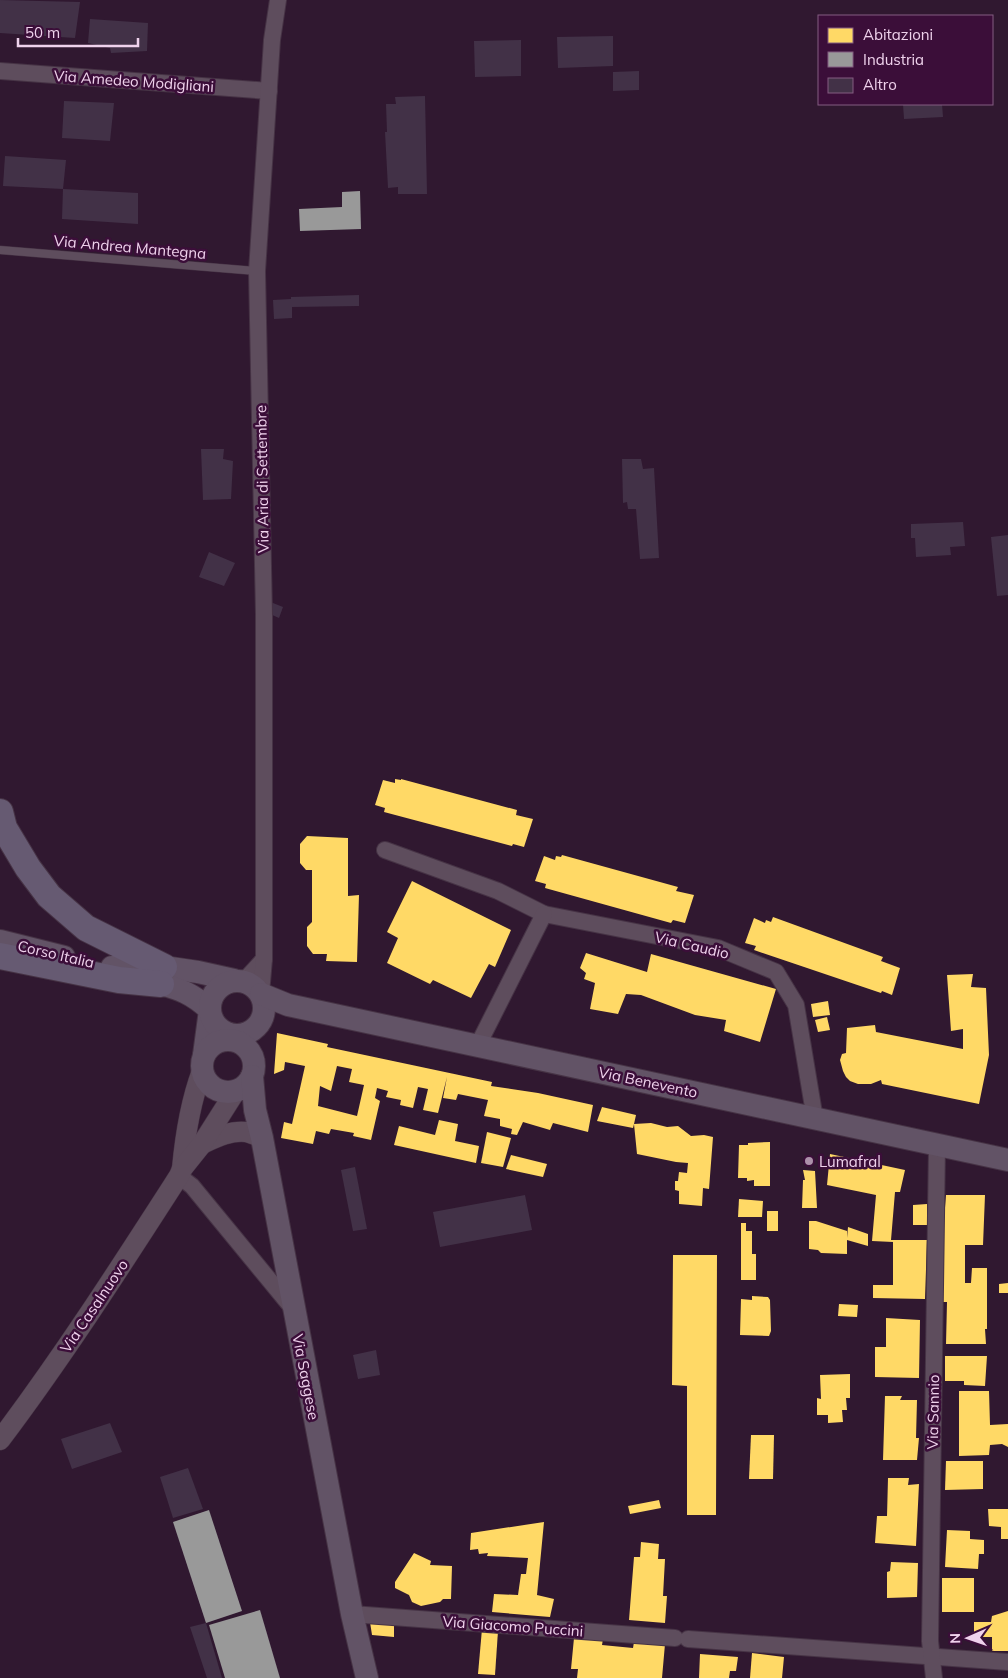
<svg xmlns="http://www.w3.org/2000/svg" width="1008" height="1678" viewBox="0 0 1008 1678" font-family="Mulish,sans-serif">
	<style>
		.homes { fill: #ffd966; fill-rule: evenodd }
		.industry { fill: #999 }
		.building { fill: #423147 }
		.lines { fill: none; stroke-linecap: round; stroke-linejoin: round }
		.service-casing { stroke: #463345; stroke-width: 9 }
		.minor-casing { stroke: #463345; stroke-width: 18 }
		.tertiary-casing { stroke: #463345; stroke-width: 21 }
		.secondary-casing { stroke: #463345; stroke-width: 24 }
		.trunk-casing { stroke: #463345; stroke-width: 28 }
		.service { stroke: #5e4d5d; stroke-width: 8 }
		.minor { stroke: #5e4d5d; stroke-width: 16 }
		.tertiary { stroke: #5e4d5d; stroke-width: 20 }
		.secondary { stroke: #625366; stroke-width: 22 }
		.trunk { stroke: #665a72; stroke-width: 26 }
		.poi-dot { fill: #ac91aa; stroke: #3b0e39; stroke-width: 2 }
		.labels { text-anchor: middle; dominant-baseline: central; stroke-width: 5; stroke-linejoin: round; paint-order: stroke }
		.street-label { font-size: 15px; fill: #efd2ec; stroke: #3b0e39 }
		.poi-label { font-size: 15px; fill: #efd2ec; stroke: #3b0e39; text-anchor: start }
	</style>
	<rect width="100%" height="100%" fill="#301830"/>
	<g class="homes">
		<path d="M395 779 401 780V779L517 810 516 815 533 819 524 847 513 844 512 846 384 812 385 808 375 805 383 780 395 783Z"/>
		<path d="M307 836 348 838V896L359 895 357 962 326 961 327 954H313L307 946V927L312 922V870H306L300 863V844Z"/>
		<path d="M562 855 678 887 676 891 694 895 685 923 673 920 671 923 545 888 546 884 535 881 544 856 555 860 556 856 561 857Z"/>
		<path d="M412 881 511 930 495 967 489 964 471 998 433 980 430 984 387 963 398 938 387 932Z"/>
		<path d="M773 917 883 957 881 961 900 968 892 995 882 991 881 993 754 950 756 946 745 943 754 918 765 923 766 920 771 922Z"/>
		<path d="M586 953 647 972 651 954 776 989 760 1042 724 1031 726 1020 695 1015 641 995 626 994 618 1014 590 1009 595 983 584 979 586 973 580 968Z"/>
		<path d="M973 974 971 987 986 988 989 1055 979 1104 882 1084 881 1080 871 1084H858L850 1081 846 1077 843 1071 840 1060 842 1054 846 1053 847 1028 875 1025 876 1032 963 1049V1029L951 1031 947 975Z"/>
		<path d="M828 1001 830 1015 813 1017 811 1004Z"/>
		<path d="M827 1017 830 1030 818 1032 815 1020Z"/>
		<path d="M277 1033 328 1044 327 1047 492 1082 491 1086 538 1093 593 1105 588 1132 553 1123 550 1130 523 1122 517 1135 511 1134 512 1129 500 1126V1119L484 1116 488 1100 458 1094 456 1100 443 1098 447 1077 438 1113 423 1110 428 1089 418 1087 413 1108 400 1105 401 1100 386 1097 388 1091 377 1088 375 1098 380 1101 371 1140 353 1136 354 1133 331 1129 329 1134 316 1131 313 1144 281 1138 284 1122 292 1124 305 1066 285 1062 284 1070 274 1074ZM337 1066 352 1069 349 1082 364 1085 357 1116 318 1106 320 1086 331 1091Z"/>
		<path d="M602 1107 636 1115 634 1124 651 1123 667 1127 678 1126 691 1136 704 1135 713 1137 709 1189 703 1188 702 1206 679 1204V1191L675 1190V1181H678L679 1172 687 1173 688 1163 676 1162 637 1154 634 1124 633 1128 597 1121Z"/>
		<path d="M439 1120 458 1124 455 1141 479 1146 476 1163 394 1145 399 1126 435 1135Z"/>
		<path d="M487 1132 511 1138 503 1167 481 1163Z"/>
		<path d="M770 1142V1186H754V1180L747 1181V1178H738L739 1145H748V1143Z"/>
		<path d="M830 1154 905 1170 900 1192H895L891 1240H927L925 1299 873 1298V1285H893V1242L872 1241 876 1195 827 1185Z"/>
		<path d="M511 1155 547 1164 543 1177 506 1169Z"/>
		<path d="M803 1170 815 1171 817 1208H802L803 1180H805Z"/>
		<path d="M946 1195H985L983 1245H965V1283H971L972 1268H987V1329H985L986 1344H946L947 1302H941L940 1220H944Z"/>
		<path d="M739 1199 763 1201 762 1217H738Z"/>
		<path d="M927 1204V1225H913V1205Z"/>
		<rect x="767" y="1211" width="11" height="20"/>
		<path d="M809 1221H816L847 1231V1238L848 1227 868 1234V1246L847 1240V1254L821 1253 818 1250 809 1249Z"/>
		<path d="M741 1223H746V1231H752V1254H756V1280H741Z"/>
		<path d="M673 1255H717L716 1515H687V1386L672 1385Z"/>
		<path d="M1008 1283V1293H999V1284Z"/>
		<path d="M752 1296 768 1297 770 1300 771 1331 769 1336 740 1335 741 1299 752 1300Z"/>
		<path d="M839 1304 858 1305 857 1317 838 1316Z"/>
		<path d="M886 1318 920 1320 919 1378 875 1377V1347H886Z"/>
		<path d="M945 1356H987L985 1386 964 1385V1381H945Z"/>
		<path d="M850 1374V1398H846L847 1410H842L843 1422 828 1423V1415H817V1398L821 1399 820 1375Z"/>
		<path d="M959 1391H989L990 1425 1008 1424V1447L1002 1444 990 1445 989 1455 959 1456Z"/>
		<path d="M885 1396H902L900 1400H917L916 1438H919L917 1460H883Z"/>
		<path d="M751 1435H774L773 1479H749Z"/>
		<path d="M946 1461H983V1489L945 1490Z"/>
		<path d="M888 1478H909L908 1485 919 1484 916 1546 875 1543 877 1516H887Z"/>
		<path d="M659 1500 661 1508 630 1514 628 1506Z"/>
		<path d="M988 1509H1008V1539H1001V1527L989 1526Z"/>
		<path d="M544 1522 537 1595 554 1599 550 1617 492 1612 494 1594 518 1595 521 1574H526L528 1558 487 1556 488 1553 479 1554 478 1549 470 1550 471 1533Z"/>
		<path d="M947 1530 970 1531V1539L984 1540V1554H979L978 1569 945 1567Z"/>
		<path d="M641 1542 659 1544 658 1559H665L663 1596H667L665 1623 629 1620 634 1557H640Z"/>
		<path d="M414 1553 431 1561 430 1565 452 1566 451 1599H443L440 1602 421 1606 412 1602 409 1595 395 1588V1582Z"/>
		<path d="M891 1562 918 1563 917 1597 887 1598V1572L890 1571Z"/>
		<rect x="942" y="1578" width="32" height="34"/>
		<path d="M1008 1611V1651H992V1637H974V1622H991L992 1616Z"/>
		<path d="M370 1622 394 1623V1637L372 1635Z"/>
		<path d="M482 1629 498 1631 495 1675 478 1674Z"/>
		<path d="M574 1638 603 1639 602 1645 633 1648 634 1642 665 1644 662 1678H577L578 1669H571Z"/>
		<path d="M752 1653 784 1657 782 1678H750Z"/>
		<path d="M700 1654 738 1657 736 1671H730L729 1678H699Z"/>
	</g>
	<g class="industry">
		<path d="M360 191 361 229 300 231 299 209 342 207V192Z"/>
		<path d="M209 1510 242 1611 206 1623 173 1522Z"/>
		<path d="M260 1610 280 1678H225L209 1625Z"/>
	</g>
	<g class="building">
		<path d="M0 0 80 2 75 38 0 33Z"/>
		<path d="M90 19 148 23 147 51 111 53 110 48 88 43Z"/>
		<path d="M613 36V66L558 68 557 37Z"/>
		<path d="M521 40V76L475 77 474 41Z"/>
		<path d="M639 71V90L613 91V72Z"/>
		<path d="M425 96 427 194H398V187L388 188 385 132H387L386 104H396L395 97Z"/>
		<path d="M64 101 114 103 110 141 62 138Z"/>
		<path d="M903 104H942L943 117 904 119Z"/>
		<path d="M5 156 66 160 63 189 3 186Z"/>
		<path d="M63 189 138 193V224L62 219Z"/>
		<path d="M359 295V306L292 307V318L274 319 273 300 291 299V297Z"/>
		<path d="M201 449H224L223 459 233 461 231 499 203 500Z"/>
		<path d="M622 459H641L643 469 654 468 659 558 640 559 636 509H628L627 502 623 503Z"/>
		<path d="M963 522 965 546 950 547 951 555 916 557 915 538H911V524Z"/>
		<path d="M1008 535V595L997 596 991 537Z"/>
		<path d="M209 552 235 563 224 586 199 577Z"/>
		<path d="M268 601 283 607 279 618 270 614Z"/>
		<path d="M355 1167 367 1229 353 1231 341 1170Z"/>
		<path d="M525 1195 532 1230 440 1247 433 1212Z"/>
		<path d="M376 1350 380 1375 358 1379 353 1355Z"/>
		<path d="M110 1423 122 1452 72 1469 61 1439Z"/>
		<path d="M188 1468 203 1509 173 1518 160 1477Z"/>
		<path d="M206 1623 222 1678H207L190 1627Z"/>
	</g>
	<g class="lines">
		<g class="service-casing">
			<path id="service" d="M0 250 257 271"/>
		</g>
		<g class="minor-casing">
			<g id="minor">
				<path d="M0 71 269 91"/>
				<path d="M385 850 498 891 544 914 718 948 776 972 796 1005 815 1119"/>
				<path d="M244 981 264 959"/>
				<path d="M261 994 264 959V615L257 271 272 40 278 0"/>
				<path d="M478 1045 544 914"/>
				<path d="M179 1176 192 1186 294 1310"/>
				<path d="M352 1614 675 1638"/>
				<path d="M688 1639 1008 1662"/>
				<path d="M934 1678 930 1641 937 1145"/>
			</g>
		</g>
		<g class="tertiary-casing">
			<g id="tertiary">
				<path d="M202 1144C215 1138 231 1130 246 1132 251 1133 257 1136 262 1138"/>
				<path d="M182 1169C185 1136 190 1103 202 1071"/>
				<path d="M0 1440C64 1355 121 1266 179 1176L182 1169 202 1144 235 1092"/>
			</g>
		</g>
		<g class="secondary-casing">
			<g id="secondary">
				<path d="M0 941 64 957"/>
				<path d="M112 967H164L198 972 234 980"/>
				<path d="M145 979C173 988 188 989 210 1010L204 1055"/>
				<circle cx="237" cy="1008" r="27"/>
				<path d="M261 994 288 1005 1008 1160"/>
				<circle cx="228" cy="1066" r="26"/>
				<path d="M252 1076 255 1110 262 1138 352 1614 367 1678"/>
			</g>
		</g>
		<g class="trunk-casing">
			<g id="trunk">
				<path d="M0 812 4 828 28 868 49 896 86 928 164 967"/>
				<path d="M0 956 119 980 161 984"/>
			</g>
		</g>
		<use href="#service" class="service"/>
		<use href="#minor" class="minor"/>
		<use href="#tertiary" class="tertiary"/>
		<use href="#secondary" class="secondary"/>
		<use href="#trunk" class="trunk"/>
	</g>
	<circle class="poi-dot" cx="809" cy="1161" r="5"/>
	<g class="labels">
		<g class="street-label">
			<text transform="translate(134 81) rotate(4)">Via Amedeo Modigliani</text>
			<text transform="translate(130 247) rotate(5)">Via Andrea Mantegna</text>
			<text transform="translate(262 479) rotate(-91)">Via Aria di Settembre</text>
			<text transform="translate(692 945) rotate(13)">Via Caudio</text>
			<text transform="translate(56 954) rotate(13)">Corso Italia</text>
			<text transform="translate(648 1082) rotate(12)">Via Benevento</text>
			<text transform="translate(94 1306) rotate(-56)">Via Casalnuovo</text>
			<text transform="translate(306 1377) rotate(79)">Via Saggese</text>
			<text transform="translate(933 1412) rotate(-89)">Via Sannio</text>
			<text transform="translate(513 1626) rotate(4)">Via Giacomo Puccini</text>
		</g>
		<g class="poi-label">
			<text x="819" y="1161">Lumafral</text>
		</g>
	</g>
	<rect x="818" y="15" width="175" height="90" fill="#3b0e39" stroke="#835c81"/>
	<rect x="828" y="28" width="25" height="15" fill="#ffd966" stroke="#835c81"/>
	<text x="863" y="40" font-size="15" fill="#efd2ec">Abitazioni</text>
	<rect x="828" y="52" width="25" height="15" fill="#999999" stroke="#835c81"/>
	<text x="863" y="65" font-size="15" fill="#efd2ec">Industria</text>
	<rect x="828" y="78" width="25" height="15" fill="#423147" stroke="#835c81"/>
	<text x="863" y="90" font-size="15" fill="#efd2ec">Altro</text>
	<g transform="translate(968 1638) rotate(268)" stroke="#3b0e39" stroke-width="4" paint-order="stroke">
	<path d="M0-4L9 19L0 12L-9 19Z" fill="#efd2ec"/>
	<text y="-8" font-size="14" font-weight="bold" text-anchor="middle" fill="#efd2ec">N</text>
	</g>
	<path d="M18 38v8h120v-8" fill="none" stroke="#efd2ec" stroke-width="2.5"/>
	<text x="25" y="38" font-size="15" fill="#efd2ec" stroke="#3b0e39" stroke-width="4" paint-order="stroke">50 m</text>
</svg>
